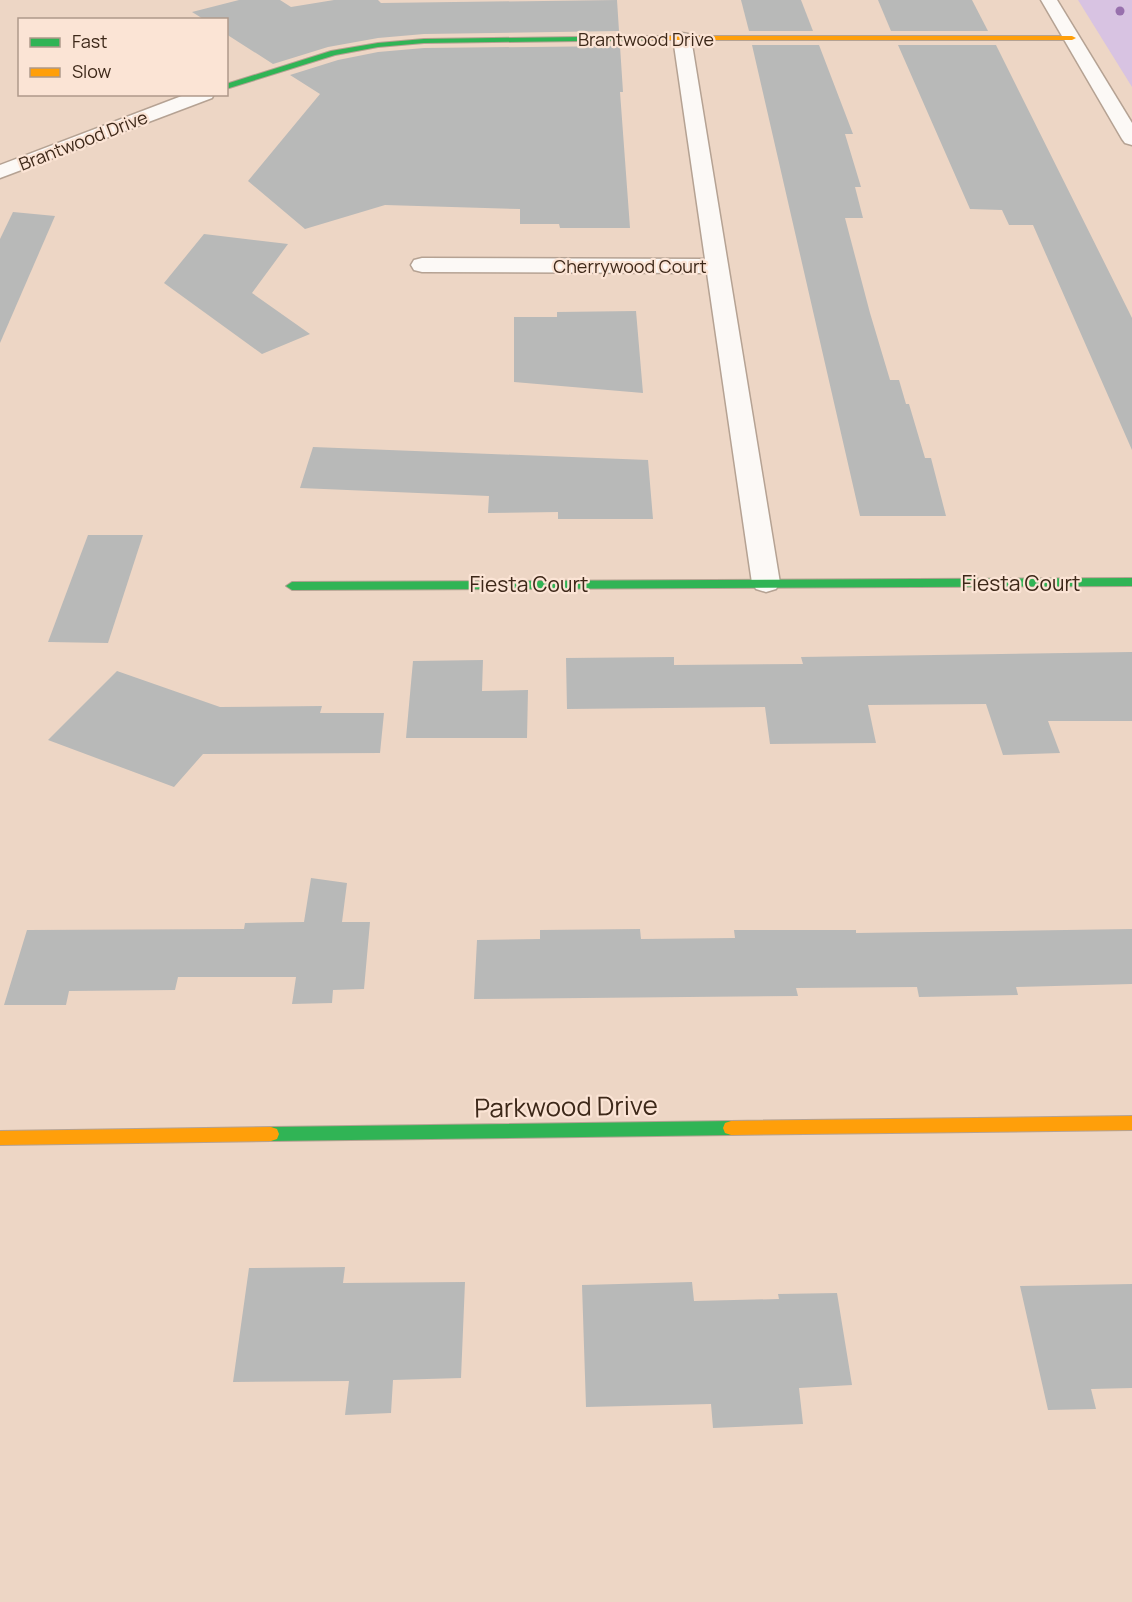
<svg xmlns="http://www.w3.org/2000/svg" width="1132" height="1602" viewBox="0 0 1132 1602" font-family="Manrope,sans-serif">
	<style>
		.green { fill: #d8c3e2 }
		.building { fill: #b8b9b8 }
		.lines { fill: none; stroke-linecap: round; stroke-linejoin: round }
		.street-casing { stroke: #b5a293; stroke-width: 3 }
		.fast-casing { stroke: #b5a293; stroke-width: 2 }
		.slow-casing { stroke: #b5a293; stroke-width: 2 }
		.street { fill: #fcf9f6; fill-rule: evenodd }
		.fast { fill: #30b455; fill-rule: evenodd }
		.slow { fill: #ff9f0a; fill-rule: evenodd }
		.tree { fill: #9870ad }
		.labels { text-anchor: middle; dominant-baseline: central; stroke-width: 4.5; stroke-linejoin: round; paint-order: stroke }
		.far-street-label { font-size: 18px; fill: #3d2819; stroke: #fbe4d5 }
		.street-label { font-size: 21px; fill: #3d2819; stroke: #fbe4d5 }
		.near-street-label { font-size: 26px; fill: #3d2819; stroke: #fbe4d5 }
	</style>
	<rect width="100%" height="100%" fill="#edd6c5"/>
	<path class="green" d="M1078 0H1132V87Z"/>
	<g class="building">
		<path d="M239 0H280L291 7 334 0H378L381 3 617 0 619 31 424 34 378 38 328 47 273 64 226 34V20H205L192 12Z"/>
		<path d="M741 0H801L813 31H749Z"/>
		<path d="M878 0H972L988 31H891Z"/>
		<path d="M752 45H819L853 134H845L861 187H855L863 218H845L870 313 890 380H899L906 404H909L925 458H931L946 516H860Z"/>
		<path d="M898 45H996L1132 318V450L1033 225H1009L1002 210 970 209Z"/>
		<path d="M620 46 623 92H620L630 228H560L559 224H520V209L385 205 305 229 248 181 320 94 290 75 338 60 378 52 424 48Z"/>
		<path d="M13 212 55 216 0 343V239Z"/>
		<path d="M204 234 288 244 252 293 310 334 262 354 164 283Z"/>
		<path d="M636 311 643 393 514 382V317H557V312Z"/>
		<path d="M313 447 648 460 653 519H558V512L488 513 489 496 300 488Z"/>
		<path d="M88 535H143L108 643 48 642Z"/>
		<path d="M1132 652V721H1048L1060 753 1003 755 986 704 868 705 876 743 770 744 765 707 567 709 566 658 674 657V665L803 664 801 657Z"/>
		<path d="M483 660 482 691 528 690 527 738H406L413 661Z"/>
		<path d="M117 671 220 707 322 706 320 713H384L380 753 203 754 174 787 48 740Z"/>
		<path d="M311 878 347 883 342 922H370L364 989 333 990 332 1003 292 1004 296 977H178L175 990 69 991 66 1005H4L27 930 244 929 245 923 304 922Z"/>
		<path d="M640 929 641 939 735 938 734 930H856V933L1132 929V984L1016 987 1018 995 919 997 917 987 796 988 798 996 474 999 477 940 540 939V930Z"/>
		<path d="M345 1267 343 1283 465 1282 461 1378 393 1380 391 1413 345 1415 349 1381 233 1382 249 1268Z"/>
		<path d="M692 1282 694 1301 779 1299 778 1294 837 1293 852 1385 799 1388 803 1424 713 1428 711 1404 586 1407 582 1285Z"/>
		<path d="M1132 1284V1388L1091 1389 1096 1409 1048 1410 1020 1286Z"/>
	</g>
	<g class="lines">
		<g class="street-casing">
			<g id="street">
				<path d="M1041 0H1057L1132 123V145L1125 143 1122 139Z"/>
				<path d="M682 33 688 34 691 38 780 583 776 589 766 592 756 589 752 583 707 273 422 272 414 270 411 265 414 260 422 258 705 259 673 38 676 34Z"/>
				<path d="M187 94H214L212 98 0 178V165Z"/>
			</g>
		</g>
		<g class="fast-casing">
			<g id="fast">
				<path d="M649 36H652V40L424 43 378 47 335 55 226 89V84L331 51 378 43 424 39Z"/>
				<path d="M1132 578V586L292 590 286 586 292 582Z"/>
				<path d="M731 1121 737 1123 739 1128 737 1133 731 1135 271 1141 265 1139 263 1134 265 1129 271 1127Z"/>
			</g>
		</g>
		<g class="slow-casing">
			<g id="slow">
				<path d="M649 36H1072L1076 38 1072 40H646V36Z"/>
				<path d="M1132 1116V1130L731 1135 725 1133 723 1128 725 1123 731 1121Z"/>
				<path d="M271 1127 277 1129 279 1134 277 1139 271 1141 0 1145V1131Z"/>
			</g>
		</g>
		<use href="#street" class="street"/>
		<use href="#fast" class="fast"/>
		<use href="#slow" class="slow"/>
	</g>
	<circle class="tree" cx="1120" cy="11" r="4.5"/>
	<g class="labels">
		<g class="far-street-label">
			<text x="646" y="39">Brantwood Drive</text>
			<text transform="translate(83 140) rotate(-21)">Brantwood Drive</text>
			<text x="630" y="266">Cherrywood Court</text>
		</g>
		<g class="street-label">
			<text x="1021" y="583">Fiesta Court</text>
			<text x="529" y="584">Fiesta Court</text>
		</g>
		<g class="near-street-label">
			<text transform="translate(566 1106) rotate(-1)">Parkwood Drive</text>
		</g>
	</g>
	<rect x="18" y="18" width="210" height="78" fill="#fbe4d5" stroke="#af998a" stroke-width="1.5"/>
	<rect x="30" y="38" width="30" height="9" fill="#30b455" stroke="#af998a" stroke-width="1.5"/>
	<text x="72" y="48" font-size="18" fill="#3d2819">Fast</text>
	<rect x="30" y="68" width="30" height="9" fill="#ff9f0a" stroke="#af998a" stroke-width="1.5"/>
	<text x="72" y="78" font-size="18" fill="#3d2819">Slow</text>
</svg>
